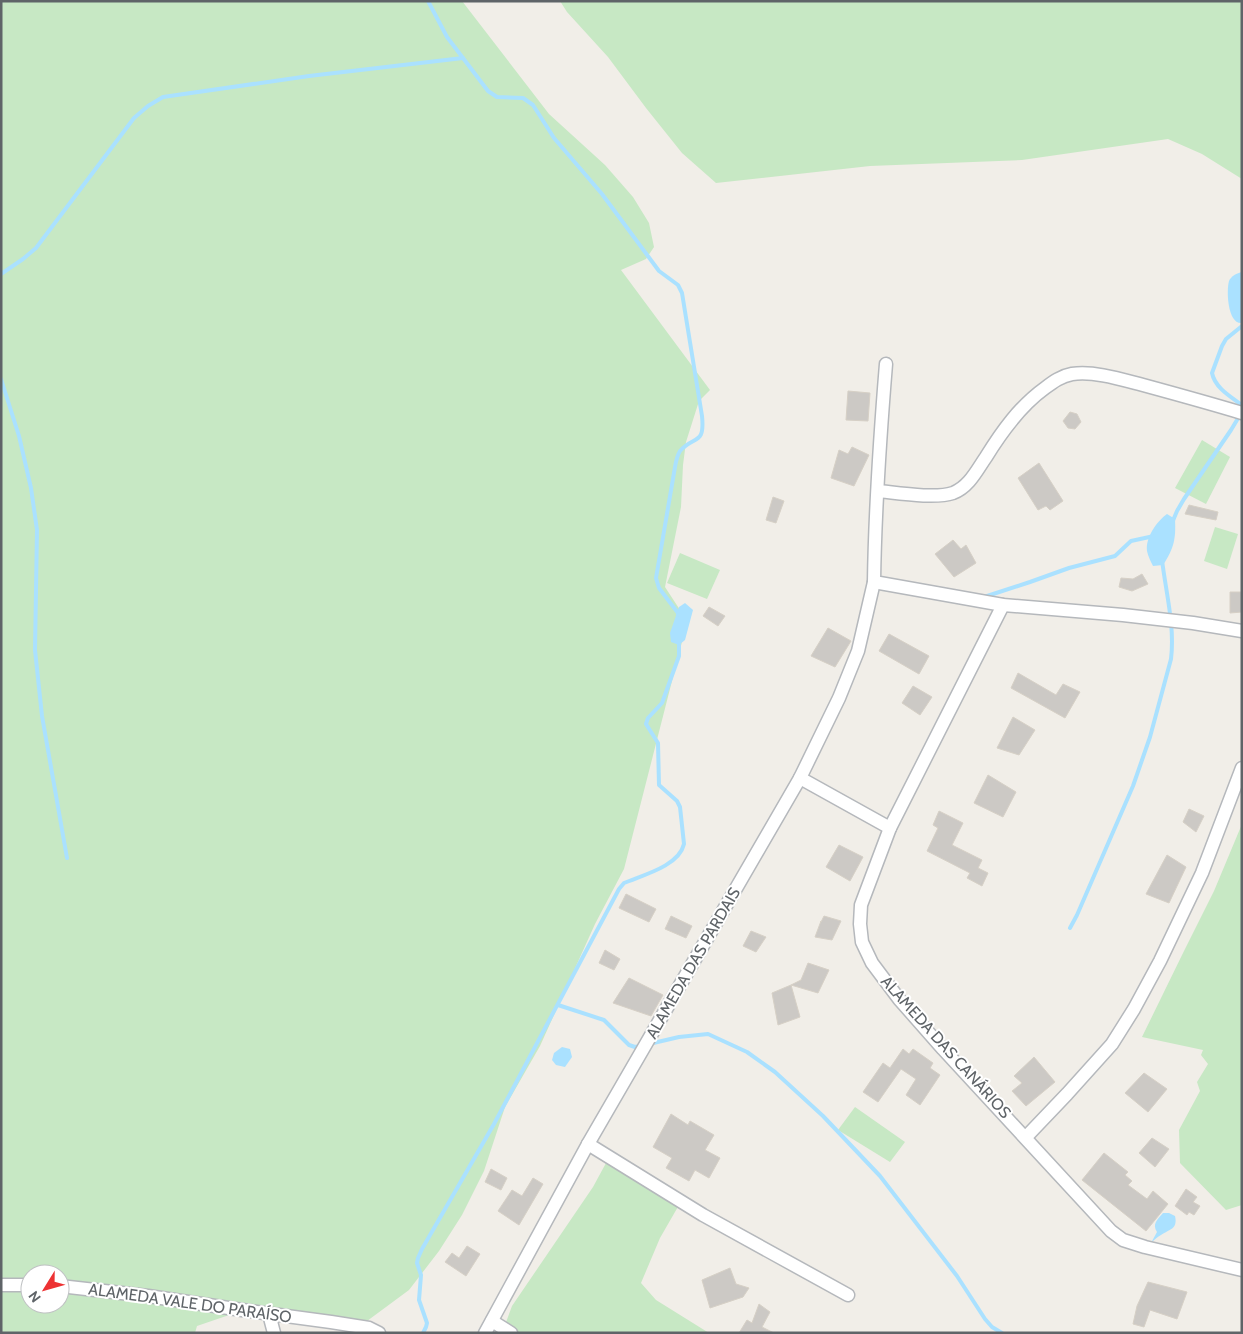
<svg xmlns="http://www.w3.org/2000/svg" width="1243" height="1334" viewBox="0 0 1243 1334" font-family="Cabin,sans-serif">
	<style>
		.green { fill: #c7e8c4; fill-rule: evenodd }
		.water { fill: #aae1ff }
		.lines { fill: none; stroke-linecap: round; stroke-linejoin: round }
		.stream { stroke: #aae1ff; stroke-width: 4 }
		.building { fill: #ccc9c5; stroke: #d6d0c6 }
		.minor-casing { stroke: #b5b8bc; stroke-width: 15 }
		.minor { stroke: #fff; stroke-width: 12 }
		.labels { text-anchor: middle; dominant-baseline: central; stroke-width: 4; stroke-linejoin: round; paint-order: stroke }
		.street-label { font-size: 16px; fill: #5f6468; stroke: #fff }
	</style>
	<rect width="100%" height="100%" fill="#f1eee8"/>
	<g class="green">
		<path d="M1 1H462L549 114 605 165 633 197 649 223 654 247 646 259 621 270 710 390 699 401 686 442 683 465 681 507 665 587 682 613 685 630 624 869 595 924 540 1046 505 1107 484 1171 462 1215 439 1251 409 1290 363 1324 235 1313 197 1326 195 1333H1ZM30 1274H60V1304H30Z"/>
		<path d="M560 1H1242V179L1202 154 1168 139 1022 160 870 166 716 183 682 153 646 108 608 57 567 12Z"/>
		<path d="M1202 440 1230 457 1206 504 1175 488Z"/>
		<path d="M1215 527 1238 534 1227 569 1204 561Z"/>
		<path d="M680 553 720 570 707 599 667 583Z"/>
		<path d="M1242 824V1205L1226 1210 1180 1163 1179 1130 1200 1091 1197 1082 1208 1064 1201 1055 1203 1050 1142 1037 1184 951 1214 891Z"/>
		<path d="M855 1107 905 1142 890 1162 838 1130Z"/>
		<path d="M612 1152 679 1205 660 1238 641 1283 656 1300 709 1333H502L512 1306 593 1187Z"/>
	</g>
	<g class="water">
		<path d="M1242 272V323C1228 325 1226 292 1229 281 1231 276 1237 273 1242 272Z"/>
		<path d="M1167 514 1175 519C1176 539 1174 548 1163 565L1153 566C1151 562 1148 556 1147 551 1145 538 1157 521 1167 514Z"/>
		<path d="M685 603 693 610 685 640 679 645 671 642 670 633 679 607Z"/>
		<path d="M562 1047 570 1049 572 1057 565 1067 556 1065 552 1060 554 1053Z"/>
		<path d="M1163 1213H1169L1175 1216C1178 1229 1170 1229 1161 1235 1157 1237 1154 1240 1151 1243L1157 1232C1152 1224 1157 1220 1163 1213Z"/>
	</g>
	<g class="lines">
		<g class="stream">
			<path d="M428 1 447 37 488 91 497 97 523 98 533 105 554 138 602 194 659 271 678 285 682 293 702 416C705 446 694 435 680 451 677 456 676 461 675 467L656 578 659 588 678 613V615"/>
			<path d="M1 274 23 259 36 248 134 118 148 106 163 97 309 76 463 58"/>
			<path d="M1242 326 1226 339 1222 346 1212 373C1215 388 1231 397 1242 405"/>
			<path d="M1 379 19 436 31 488 37 530 35 650 42 716 67 858"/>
			<path d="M1172 523 1177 511 1184 499 1231 430 1240 415"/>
			<path d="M984 597 1030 582 1069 568 1115 556 1131 541 1154 536"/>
			<path d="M1070 928 1077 915 1133 786 1150 737 1171 659C1175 626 1166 593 1162 560"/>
			<path d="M558 1005 604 1020 629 1045 635 1047 640 1046"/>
			<path d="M649 1044 679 1037 708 1034 747 1052 775 1072 823 1116 880 1176 957 1276 985 1319 992 1327 1002 1333"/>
			<path d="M423 1333 426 1327 427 1323 419 1300 421 1275 417 1263 418 1258 422 1249 494 1124 619 889 624 883C643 875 679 866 684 844L680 807 677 801 659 785 658 743 646 724 648 718 662 703 679 656V639"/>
		</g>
	</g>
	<g class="building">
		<path d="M848 391 870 393 868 421 846 420Z"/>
		<path d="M1070 412 1077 414 1081 422 1075 429 1068 428 1063 421Z"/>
		<path d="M852 447 869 455 854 486 831 478 839 450 848 454Z"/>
		<path d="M1039 463 1063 501 1050 510 1046 506 1038 510 1018 478Z"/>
		<path d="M773 497 784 501 776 523 766 520Z"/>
		<path d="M1189 505 1218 512 1216 520 1185 514Z"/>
		<path d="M953 540 961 549 966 545 976 563 954 577 935 554Z"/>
		<path d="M1142 574 1148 584 1132 591 1119 587 1121 578 1133 579Z"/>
		<path d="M1230 592H1242V612L1230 613Z"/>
		<path d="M709 607 725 616 718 626 703 616Z"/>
		<path d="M828 628 851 641 835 667 811 656Z"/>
		<path d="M889 634 929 656 919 674 879 651Z"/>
		<path d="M1018 673 1056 695 1063 684 1080 692 1065 718 1011 688Z"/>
		<path d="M913 686 932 697 920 715 902 703Z"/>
		<path d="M1013 717 1035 730 1019 755 997 748Z"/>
		<path d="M988 775 1016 792 1003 817 974 803Z"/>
		<path d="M1189 809 1204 816 1196 832 1183 822Z"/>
		<path d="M939 811 963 823 952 845 982 860 978 868 988 873 982 886 967 878 970 873 927 851 938 828 933 825Z"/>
		<path d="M839 845 863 857 850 881 826 867Z"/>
		<path d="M1167 855 1186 867 1169 903 1146 894Z"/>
		<path d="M626 894 656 909 649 922 619 908Z"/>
		<path d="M671 916 692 926 686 938 665 929Z"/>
		<path d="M824 916 841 921 832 940 815 937 821 921V922Z"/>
		<path d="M751 931 766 937 756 952 743 946Z"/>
		<path d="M605 950 620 959 614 970 599 963Z"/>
		<path d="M808 963 829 970 818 993 791 985 801 980Z"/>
		<path d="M629 978 663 995 651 1016 613 1003Z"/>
		<path d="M791 985 800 1017 778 1025 772 993Z"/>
		<path d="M903 1049 909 1054 913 1049 933 1063 930 1068 940 1075 920 1105 906 1095 916 1079 901 1069 878 1102 863 1092 883 1063 890 1068Z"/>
		<path d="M1034 1057 1055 1082 1026 1106 1012 1091 1022 1083 1014 1076Z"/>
		<path d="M1144 1073 1167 1089 1148 1112 1125 1093Z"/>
		<path d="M671 1114 688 1125 690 1121 714 1135 705 1150 720 1158 709 1178 695 1170 689 1181 666 1168 672 1158 653 1147Z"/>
		<path d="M1152 1138 1169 1149 1155 1167 1139 1153Z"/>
		<path d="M1104 1153 1128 1172 1125 1175 1132 1181 1128 1185 1147 1199 1153 1191 1168 1204 1146 1231 1082 1180Z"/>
		<path d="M491 1169 507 1178 501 1190 485 1182Z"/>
		<path d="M533 1178 543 1184 519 1225 498 1211 512 1190 522 1196Z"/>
		<path d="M1186 1189 1197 1197 1193 1202 1200 1206 1194 1215 1189 1212 1187 1215 1175 1206Z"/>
		<path d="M467 1246 480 1254 466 1276 445 1262 452 1253 459 1258Z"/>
		<path d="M730 1268 736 1284 749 1288 743 1297 710 1308 702 1280Z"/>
		<path d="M1148 1282 1187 1292 1177 1319 1150 1310 1144 1327 1133 1324 1137 1306Z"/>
		<path d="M759 1304 770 1312 762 1327 774 1333H739L747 1320 752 1323Z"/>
	</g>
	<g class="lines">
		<g class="minor-casing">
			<g id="minor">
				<path d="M886 364C880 437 875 510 874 582L1003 605 1123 615 1193 623 1242 631"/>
				<path d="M878 491C898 493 935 499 953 493 969 487 977 470 986 457 1002 431 1020 406 1045 388 1053 382 1061 376 1072 374 1095 371 1120 379 1143 385 1176 394 1209 403 1242 413"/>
				<path d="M1003 605 890 828 861 905 860 924 862 942 872 963 899 999 943 1049 1111 1231 1123 1240 1145 1247 1242 1270"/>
				<path d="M800 778 890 828"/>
				<path d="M1026 1137 1067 1094 1112 1044 1134 1009 1160 961 1202 873 1242 768"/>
				<path d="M588 1144 703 1215 848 1295"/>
				<path d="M1 1285H30"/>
				<path d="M60 1286 148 1296 242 1310 331 1322 369 1328 379 1333"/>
				<path d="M269 1314 274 1333"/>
				<path d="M492 1321 511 1333"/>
				<path d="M485 1333 588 1144 800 778 839 698 858 651 874 582"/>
			</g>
		</g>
		<use href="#minor" class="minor"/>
	</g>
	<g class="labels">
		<g class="street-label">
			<text transform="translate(693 963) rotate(-60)">ALAMEDA DAS PARDAIS</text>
			<text transform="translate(946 1047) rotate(48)">ALAMEDA DAS CANÁRIOS</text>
			<text transform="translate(190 1303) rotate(8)">ALAMEDA VALE DO PARAÍSO</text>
		</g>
	</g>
	<rect width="1243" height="1334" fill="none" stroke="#5f6468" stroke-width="5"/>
	<g transform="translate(45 1289) rotate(233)"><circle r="24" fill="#ffffff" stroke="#bfc1c3"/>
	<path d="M0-4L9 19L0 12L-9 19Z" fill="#ed3233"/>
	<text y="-8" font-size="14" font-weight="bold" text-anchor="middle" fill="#5f6468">N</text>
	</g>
</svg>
